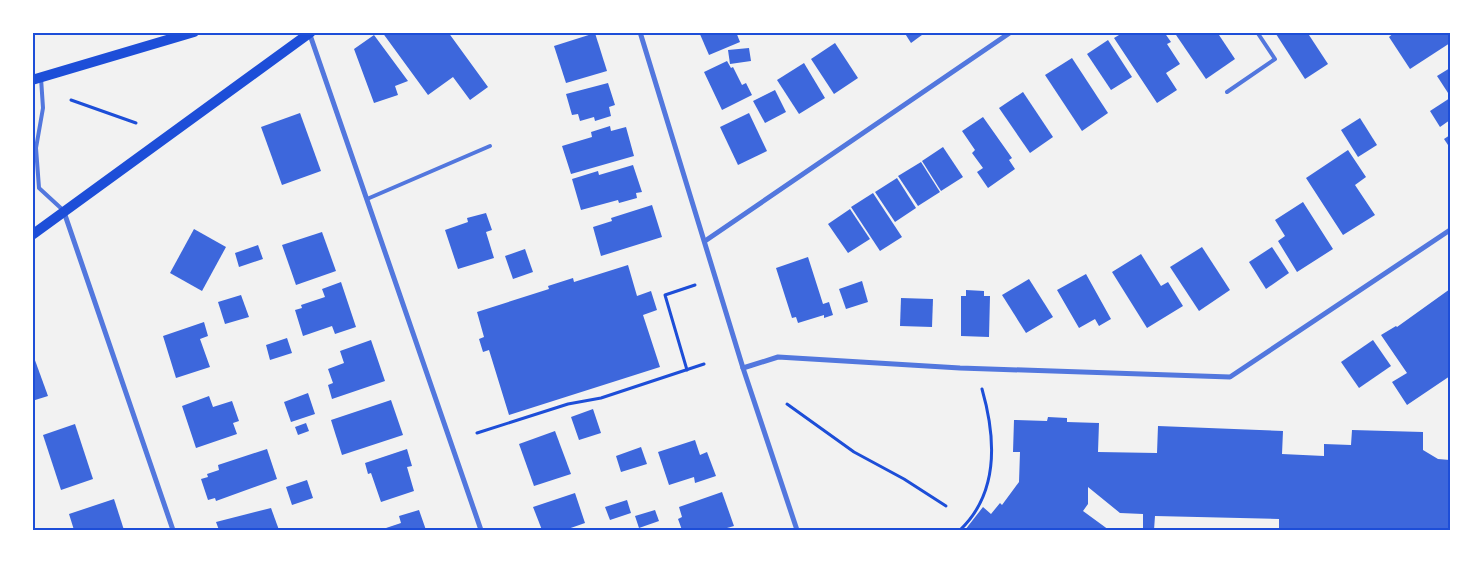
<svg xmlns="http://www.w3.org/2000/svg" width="1483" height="563" viewBox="0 0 1483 563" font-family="Arial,sans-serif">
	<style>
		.building { fill: #3d67dc }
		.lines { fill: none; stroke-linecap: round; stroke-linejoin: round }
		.path { stroke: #1d4ed8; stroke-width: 3 }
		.service { stroke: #5277de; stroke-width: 4 }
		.minor { stroke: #5277de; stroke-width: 5 }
		.secondary { stroke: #1d4ed8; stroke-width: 10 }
		.neatline { fill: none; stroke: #1d4ed8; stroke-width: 2 }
	</style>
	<rect width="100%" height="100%" fill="#f2f2f2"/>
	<g class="building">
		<path d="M382 32H448L488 87 470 100 453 77 428 95Z"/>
		<path d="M699 32H736L740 42 709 55Z"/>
		<path d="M904 32H926L911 43Z"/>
		<path d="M1124 32H1164L1171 42 1167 44 1180 64 1166 73 1177 90 1157 103 1114 38Z"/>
		<path d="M1174 32H1217L1235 59 1206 79Z"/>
		<path d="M1279 32H1307L1328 64 1305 79 1276 34Z"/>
		<path d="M1395 32H1450V43L1410 69 1389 37Z"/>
		<path d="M595 33 607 71 566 83 554 46Z"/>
		<path d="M374 35 408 81 395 86 398 95 374 103 354 49Z"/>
		<path d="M1108 40 1132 77 1111 90 1087 54Z"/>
		<path d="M835 43 858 78 834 94 811 59Z"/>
		<path d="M749 48 751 61 730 64 728 50Z"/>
		<path d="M1072 58 1108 113 1082 131 1045 75Z"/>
		<path d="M727 61 731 68 733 67 742 85 746 83 752 95 722 110 704 72Z"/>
		<path d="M804 63 825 98 799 114 777 80Z"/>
		<path d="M1450 68V96L1437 76Z"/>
		<path d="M608 83 615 105 609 107 611 116 595 121 594 117 580 121 578 114 572 115 566 94Z"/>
		<path d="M775 90 786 112 765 123 753 101Z"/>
		<path d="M1023 92 1053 137 1030 153 999 108Z"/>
		<path d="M1450 98V120L1440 127 1430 111Z"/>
		<path d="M300 113 321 171 282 185 261 127Z"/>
		<path d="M749 113 767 151 738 165 720 127Z"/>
		<path d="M983 117 1012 158 1009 160 1015 169 988 188 977 172 983 168 972 153 975 150 962 131Z"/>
		<path d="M1360 118 1377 145 1358 157 1341 130Z"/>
		<path d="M610 126 611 131 626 127 634 156 571 174 562 146 592 137 591 132Z"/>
		<path d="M1450 135V148L1444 139Z"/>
		<path d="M943 147 963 177 941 191 922 161Z"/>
		<path d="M1348 150 1366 177 1355 185 1375 215 1343 235 1306 178Z"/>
		<path d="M921 162 940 192 918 206 898 176Z"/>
		<path d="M633 165 642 192 636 193 637 198 619 203 618 200 581 210 572 179 598 171 599 175Z"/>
		<path d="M897 178 916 208 895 222 875 192Z"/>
		<path d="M873 193 902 237 880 251 851 207Z"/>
		<path d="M1303 202 1333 249 1297 272 1278 241 1285 236 1275 220Z"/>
		<path d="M652 205 662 237 601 256 593 227 612 221 611 218Z"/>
		<path d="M850 209 870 239 848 253 828 224Z"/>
		<path d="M486 213 492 230 486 232 494 258 458 269 445 230 468 222 467 218Z"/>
		<path d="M194 229 226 247 202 291 170 273Z"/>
		<path d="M322 232 336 271 296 285 282 245Z"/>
		<path d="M258 245 263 259 239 267 235 253Z"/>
		<path d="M1202 247 1230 290 1199 311 1170 267Z"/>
		<path d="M1272 247 1289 273 1266 289 1249 262Z"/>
		<path d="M525 249 533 272 513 279 505 256Z"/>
		<path d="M1141 254 1161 286 1168 282 1183 306 1147 328 1112 272Z"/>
		<path d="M808 257 823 304 829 302 833 315 824 318V315L798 323 796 317 792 318 776 268Z"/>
		<path d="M628 265 637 296 651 291 657 310 643 315 660 367 509 415 489 350 483 352 479 339 484 337 477 312 549 289 548 286 573 278 574 282Z"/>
		<path d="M1086 274 1111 319 1099 326 1095 319 1079 328 1057 290Z"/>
		<path d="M1029 279 1053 317 1026 333 1002 295Z"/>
		<path d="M862 281 868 302 846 309 839 289Z"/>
		<path d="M341 282 356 327 335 334 332 326 303 336 295 310 302 308 301 305 325 297 322 289Z"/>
		<path d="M1450 289V376L1407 405 1392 382 1407 373 1381 335 1396 326 1397 327Z"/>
		<path d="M966 290 984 291V296H990L989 337 961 336V296H966Z"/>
		<path d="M241 295 249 317 225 324 218 302Z"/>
		<path d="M901 298 933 299 932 327 900 326Z"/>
		<path d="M204 322 208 336 200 339 210 367 176 378 163 336Z"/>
		<path d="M287 338 292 353 270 360 266 345Z"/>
		<path d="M371 340 385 381 332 399 328 385 333 383 328 369 344 363 340 351Z"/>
		<path d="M1373 340 1391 366 1359 388 1341 362Z"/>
		<path d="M32 352 48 396 32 401Z"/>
		<path d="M308 393 315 414 291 422 284 402Z"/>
		<path d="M209 396 213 407 232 401 239 421 233 423 237 434 196 448 182 406Z"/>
		<path d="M391 400 403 435 342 455 331 420Z"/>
		<path d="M593 409 601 433 579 440 571 417Z"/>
		<path d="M1048 417 1067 418V422L1099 423 1098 452 1157 453 1158 426 1283 431 1282 454 1324 456V444L1351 445 1352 430 1423 432V450L1438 459 1450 460V530H1279V519L1155 516 1154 530H1143V514L1120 513 1088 487V504L1083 511 1109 530H965L983 507 991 514 1000 503 1002 505 1019 482 1020 452H1013L1014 420 1047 421Z"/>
		<path d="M306 423 309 431 298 435 295 427Z"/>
		<path d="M75 424 93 479 61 490 43 435Z"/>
		<path d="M555 431 571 474 534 486 519 444Z"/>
		<path d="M695 440 700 455 707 452 716 476 695 483 694 477 669 485 658 452Z"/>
		<path d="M641 447 647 464 621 472 616 456Z"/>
		<path d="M267 449 277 479 216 501 215 498 208 500 201 479 208 477 207 474 219 470 218 465Z"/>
		<path d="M407 449 412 466 407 467 414 491 381 502 371 473 368 474 365 463Z"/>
		<path d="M307 480 313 498 292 505 286 487Z"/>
		<path d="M722 492 734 526 720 530H682L678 519 682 517 679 507Z"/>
		<path d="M575 493 585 523 565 530H542L533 507Z"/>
		<path d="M114 499 124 530H74L69 514Z"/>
		<path d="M627 500 631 513 610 520 605 507Z"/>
		<path d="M271 508 279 530H219L216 522Z"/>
		<path d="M419 510 426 530H387L386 528 401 523 399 516Z"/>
		<path d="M655 510 659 521 639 528 635 516Z"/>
	</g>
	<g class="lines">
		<g class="path">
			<path d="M71 100 136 123"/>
			<path d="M687 370 665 295 695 285"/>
			<path d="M787 404 854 452 904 479 946 506"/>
			<path d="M477 433 568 404 601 398 704 364"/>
			<path d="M960 530C999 493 996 438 982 389"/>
		</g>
		<g class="service">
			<path d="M41 78 43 108 36 148 39 188 64 211"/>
			<path d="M1227 92 1275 59 1257 32"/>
			<path d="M367 199 490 146"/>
		</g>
		<g class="minor">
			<path d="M309 32 481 530"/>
			<path d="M640 32 743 368 797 530"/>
			<path d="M64 212 173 530"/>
			<path d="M705 241 1011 32"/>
			<path d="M743 368 778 357 960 368 1230 377 1450 230"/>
		</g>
		<g class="secondary">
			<path d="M32 80 194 32"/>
			<path d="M32 235 311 32"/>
		</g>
	</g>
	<rect width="1483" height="563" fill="none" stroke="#ffffff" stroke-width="68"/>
	<rect x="34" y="34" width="1415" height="495" class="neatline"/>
</svg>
